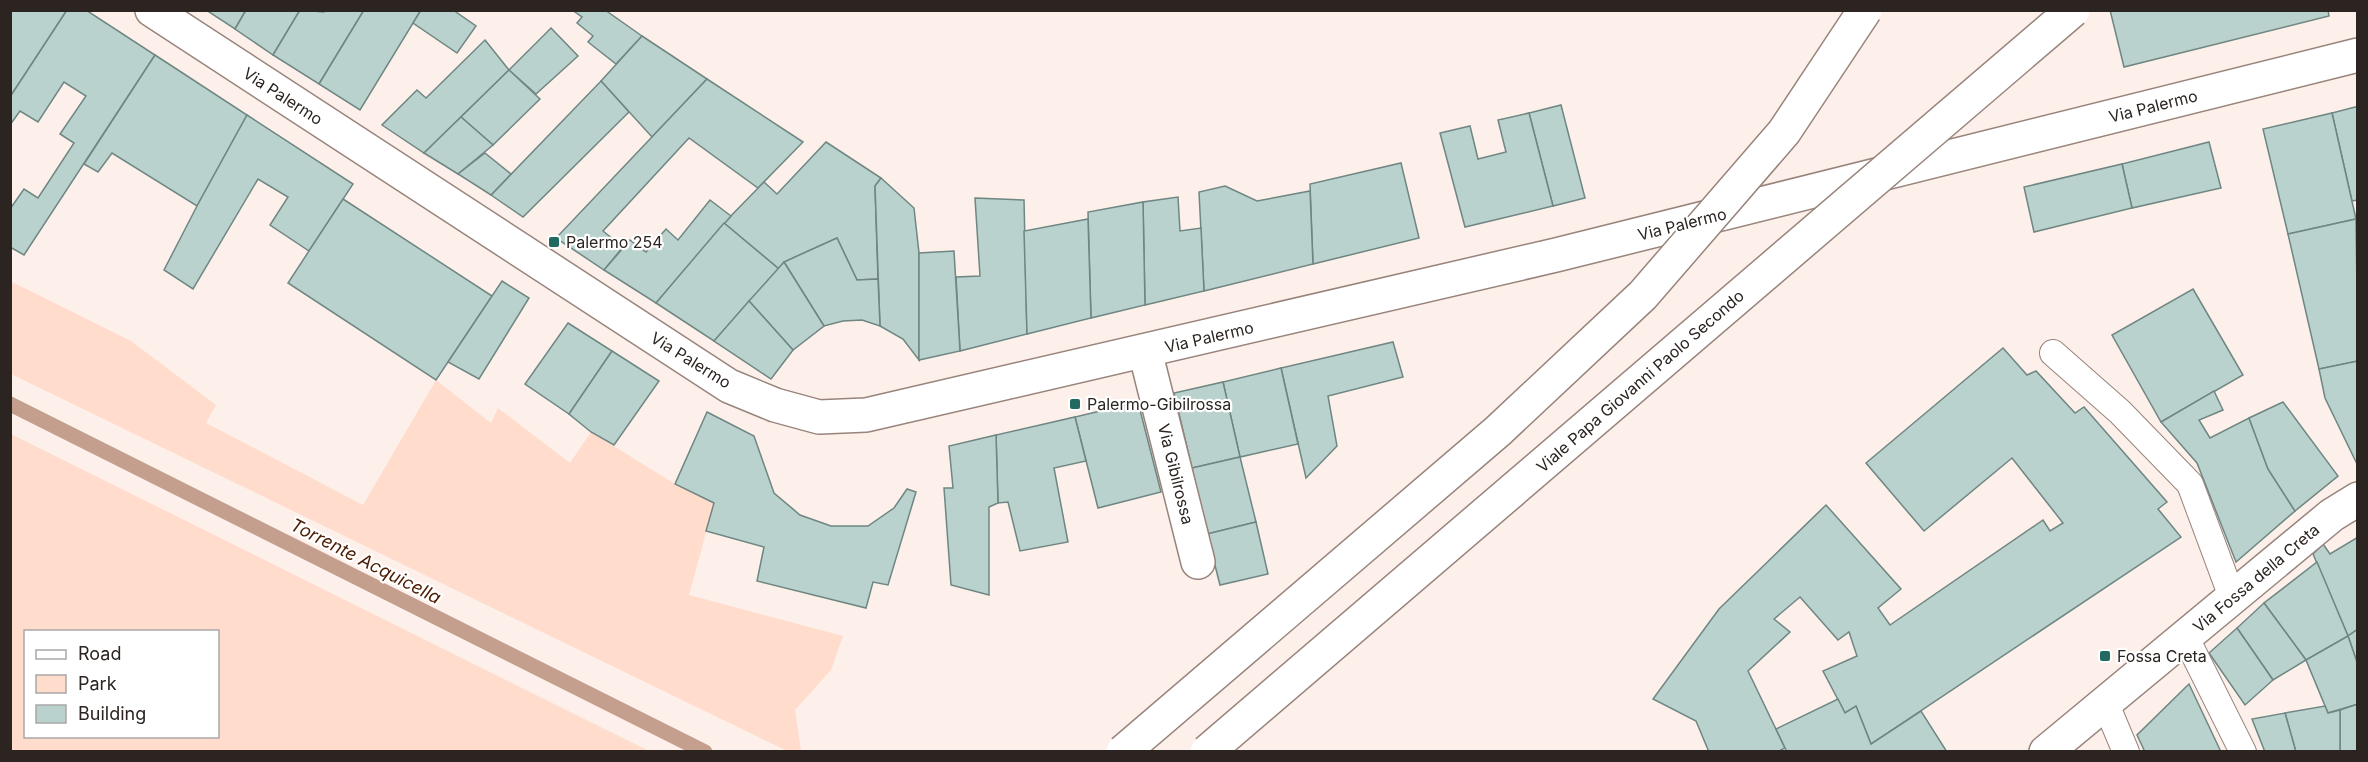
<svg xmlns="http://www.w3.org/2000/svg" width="2368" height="762" viewBox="0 0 2368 762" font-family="Inter,sans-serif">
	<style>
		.green { fill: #ffdccc; fill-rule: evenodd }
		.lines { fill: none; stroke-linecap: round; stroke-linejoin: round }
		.stream { stroke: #c59f8e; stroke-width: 15 }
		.building { fill: #b9d2cd; stroke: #6f8682; stroke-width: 1.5 }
		.service-casing { stroke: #98847c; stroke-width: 28 }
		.minor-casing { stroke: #98847c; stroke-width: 36 }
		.tertiary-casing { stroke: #98847c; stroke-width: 36 }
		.secondary-casing { stroke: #98847c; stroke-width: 36 }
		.service { stroke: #fff; stroke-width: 26 }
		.minor { stroke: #fff; stroke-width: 33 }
		.tertiary { stroke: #fff; stroke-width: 33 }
		.secondary { stroke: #fff; stroke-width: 33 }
		.primary-bridge-casing { stroke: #98847c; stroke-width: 36; stroke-linecap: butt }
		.primary-bridge { stroke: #fff; stroke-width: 33 }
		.poi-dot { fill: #226a60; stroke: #fff; stroke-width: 2 }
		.labels { text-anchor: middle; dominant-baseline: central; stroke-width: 4.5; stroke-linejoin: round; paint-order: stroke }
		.street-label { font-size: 16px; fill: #2b2420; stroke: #fff }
		.poi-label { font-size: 16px; fill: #2b2420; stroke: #fff; text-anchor: start }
		.water-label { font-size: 18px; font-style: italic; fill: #4b1b01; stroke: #fff }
	</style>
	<rect width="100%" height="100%" fill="#fdf0ea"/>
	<g class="green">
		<path d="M10 281 131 341 216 405 206 423 363 505 436 380 491 423 498 408 570 463 591 432 675 484 714 503 689 595 843 636 831 670 795 710 801 751H787L11 374Z"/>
		<path d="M11 434 649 751H11ZM26 632H218V736H26Z"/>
	</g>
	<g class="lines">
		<path class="stream" d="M10 404 705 752"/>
	</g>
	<g class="building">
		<path d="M10 10H67L10 97Z"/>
		<path d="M67 10H86L155 55 24 255 10 247V209L24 189 38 198 74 143 60 134 86 96 64 82 38 122 20 111 10 125V97Z"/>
		<path d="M206 10H246L235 29Z"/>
		<path d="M246 10H300L273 55 235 29Z"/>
		<path d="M300 10 324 12 325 10H364L319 84 273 55Z"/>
		<path d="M364 10H421L360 110 319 84Z"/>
		<path d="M421 10H453L476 26 457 53 413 23Z"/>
		<path d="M572 10H605L642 36 616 64 588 42 593 36 577 23 582 17Z"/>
		<path d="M2110 10H2328L2329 16 2124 67Z"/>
		<path d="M551 28 578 56 536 94 509 70Z"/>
		<path d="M642 36 707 79 652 137 601 81Z"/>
		<path d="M485 40 509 70 424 153 382 125 417 90 426 98Z"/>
		<path d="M155 55 247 115 197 206 112 153 98 172 84 164Z"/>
		<path d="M509 70 540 99 493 145 461 117Z"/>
		<path d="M707 79 803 142 758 188 689 138 603 231 623 247 604 270 556 238Z"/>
		<path d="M601 81 629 112 523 217 491 195Z"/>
		<path d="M1561 105 1585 198 1553 206 1529 113Z"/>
		<path d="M2355 107H2358V200L2352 201 2332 113Z"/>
		<path d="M1529 113 1553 206 1465 227 1440 133 1470 126 1478 159 1506 152 1498 120Z"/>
		<path d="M2332 113 2356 219 2288 234 2263 129Z"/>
		<path d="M247 115 353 184 309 251 270 225 288 197 258 179 193 289 164 270 197 206Z"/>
		<path d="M461 117 493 145 458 174 424 153Z"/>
		<path d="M826 142 881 178 875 186 878 279 857 280 837 238 784 262 779 269 724 223 764 182 777 194Z"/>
		<path d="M2209 142 2221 188 2132 208 2122 164Z"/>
		<path d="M485 153 511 174 491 195 458 174Z"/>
		<path d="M1401 163 1419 238 1313 264 1310 184Z"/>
		<path d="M2122 164 2132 208 2034 232 2024 187Z"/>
		<path d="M881 178 914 208 919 253V360L903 339 880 326 875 186Z"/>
		<path d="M1225 186 1257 201 1310 191 1313 264 1204 291 1199 192Z"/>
		<path d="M1178 197 1180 231 1201 228 1204 291 1145 305 1143 202Z"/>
		<path d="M975 198 1024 200 1027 334 960 351 956 277 980 276Z"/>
		<path d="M343 199 492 296 436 380 288 283Z"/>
		<path d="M710 200 731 216 656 303 604 270 630 240 646 252 666 229 678 240Z"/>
		<path d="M1143 202 1145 305 1091 318 1088 212Z"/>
		<path d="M1088 219 1091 318 1027 334 1024 231Z"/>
		<path d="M2356 219 2358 361 2319 369 2288 234Z"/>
		<path d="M724 223 779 269 714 341 656 303Z"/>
		<path d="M837 238 857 280 878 279 880 326 862 320 843 321 824 326 784 262Z"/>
		<path d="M954 251 960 351 919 360V253Z"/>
		<path d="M784 262 824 326 793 350 749 301Z"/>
		<path d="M502 281 529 298 479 379 448 362Z"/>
		<path d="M2193 289 2243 375 2161 422 2112 335Z"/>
		<path d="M749 301 793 350 771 379 714 341Z"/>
		<path d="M568 323 612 351 569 414 525 384Z"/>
		<path d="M1393 342 1403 377 1328 396 1337 446 1306 478 1281 368Z"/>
		<path d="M2003 348 2027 375 2036 371 2075 413 2084 407 2167 502 2158 509 2181 537 1871 744 1856 706 1845 713 1823 671 1857 656 1849 632 1838 640 1800 597 1774 619 1790 632 1748 671 1785 748 1777 752H1709L1696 721 1653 699 1719 609 1826 505 1901 589 1878 608 1890 625 2043 520 2050 531 2063 523 2012 458 1924 531 1866 463Z"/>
		<path d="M612 351 659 381 614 445 591 432 569 414Z"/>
		<path d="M2358 361V463L2357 464 2325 398 2319 369Z"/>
		<path d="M1281 368 1298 444 1240 457 1223 382Z"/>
		<path d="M1223 382 1240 457 1192 468 1174 393Z"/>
		<path d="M2214 391 2223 410 2199 420 2210 438 2249 418 2268 469 2295 511 2236 562 2197 463 2161 422Z"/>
		<path d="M1138 402 1161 492 1098 508 1075 417Z"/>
		<path d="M2283 402 2338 476 2295 511 2268 469 2249 418Z"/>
		<path d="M707 412 754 436 774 493 800 515 831 526H868L894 508 907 489 916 492 888 585 873 582 866 608 757 581 764 547 706 531 714 503 675 484Z"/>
		<path d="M1075 417 1086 461 1054 468 1068 542 1020 551 1008 502 998 503 996 435Z"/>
		<path d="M996 435 998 503 989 507V595L951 585 944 488H953L949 446Z"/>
		<path d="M1240 457 1256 522 1207 534 1192 468Z"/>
		<path d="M1256 522 1268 574 1220 585 1207 534Z"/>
		<path d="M2358 537V629L2348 636 2313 554 2323 544 2330 554Z"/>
		<path d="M2317 562 2348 636 2306 660 2264 603Z"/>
		<path d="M2264 603 2306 660 2273 680 2237 628Z"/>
		<path d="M2237 628 2273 680 2245 705 2209 653Z"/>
		<path d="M2358 629V665L2348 636Z"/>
		<path d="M2348 636 2358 665V704L2328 713 2306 660Z"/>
		<path d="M2189 684 2221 752H2145L2137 735Z"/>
		<path d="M1838 699 1845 713 1856 706 1871 744 1921 711 1947 752H1787L1776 729Z"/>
		<path d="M2358 704V752H2340V710Z"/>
		<path d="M2325 706 2328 713 2340 710V752H2296L2285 713Z"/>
		<path d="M2285 713 2296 752H2265L2252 719Z"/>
	</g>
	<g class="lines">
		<g class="service-casing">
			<g id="service">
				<path d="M2053 353 2120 412 2190 484 2232 597"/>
				<path d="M2185 636 2243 752"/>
				<path d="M2105 702 2126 752"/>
			</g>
		</g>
		<g class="minor-casing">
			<path id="minor" d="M1145 351 1198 562"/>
		</g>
		<g class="tertiary-casing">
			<path id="tertiary" d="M2046 752 2332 515 2358 499"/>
		</g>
		<g class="secondary-casing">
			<path id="secondary" d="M152 10 729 386 775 405 819 417 866 415 1556 255 2358 55"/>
		</g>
		<use href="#service" class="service"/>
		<use href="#minor" class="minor"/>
		<use href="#tertiary" class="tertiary"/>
		<use href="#secondary" class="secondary"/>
		<g class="primary-bridge-casing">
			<g id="primary-bridge">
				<path d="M1123 752 1498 431 1643 295 1784 132 1865 10"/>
				<path d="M1207 752 2073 10"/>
			</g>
		</g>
		<use href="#primary-bridge" class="primary-bridge"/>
	</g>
	<g class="poi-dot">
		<rect x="548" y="236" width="12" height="12" rx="3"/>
		<rect x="1069" y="398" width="12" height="12" rx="3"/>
		<rect x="2099" y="650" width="12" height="12" rx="3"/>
	</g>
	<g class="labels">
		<g class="street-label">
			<text transform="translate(283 96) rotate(33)">Via Palermo</text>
			<text transform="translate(2153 106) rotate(-14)">Via Palermo</text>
			<text transform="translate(1682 224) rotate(-14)">Via Palermo</text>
			<text transform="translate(1209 337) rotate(-13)">Via Palermo</text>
			<text transform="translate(691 360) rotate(32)">Via Palermo</text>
			<text transform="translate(1640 381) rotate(-41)">Viale Papa Giovanni Paolo Secondo</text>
			<text transform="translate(1176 474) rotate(76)">Via Gibilrossa</text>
			<text transform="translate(2256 578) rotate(-40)">Via Fossa della Creta</text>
		</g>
		<g class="poi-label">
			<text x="566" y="242">Palermo 254</text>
			<text x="1087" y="404">Palermo-Gibilrossa</text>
			<text x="2117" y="656">Fossa Creta</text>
		</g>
		<g class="water-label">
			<text transform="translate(366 561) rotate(27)">Torrente Acquicella</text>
		</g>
	</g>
	<rect width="2368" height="762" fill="none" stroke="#2b2420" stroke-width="24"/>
	<rect x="24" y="630" width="195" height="108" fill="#ffffff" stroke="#aaa7a6" stroke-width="1.5"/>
	<rect x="36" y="650" width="30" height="9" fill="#ffffff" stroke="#aaa7a6" stroke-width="1.5"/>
	<text x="78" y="660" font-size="18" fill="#2b2420">Road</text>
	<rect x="36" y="675" width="30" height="18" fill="#ffdccc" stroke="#aaa7a6" stroke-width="1.5"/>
	<text x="78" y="690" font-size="18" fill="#2b2420">Park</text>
	<rect x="36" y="705" width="30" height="18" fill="#b9d2cd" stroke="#aaa7a6" stroke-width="1.5"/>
	<text x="78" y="720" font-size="18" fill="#2b2420">Building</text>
</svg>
